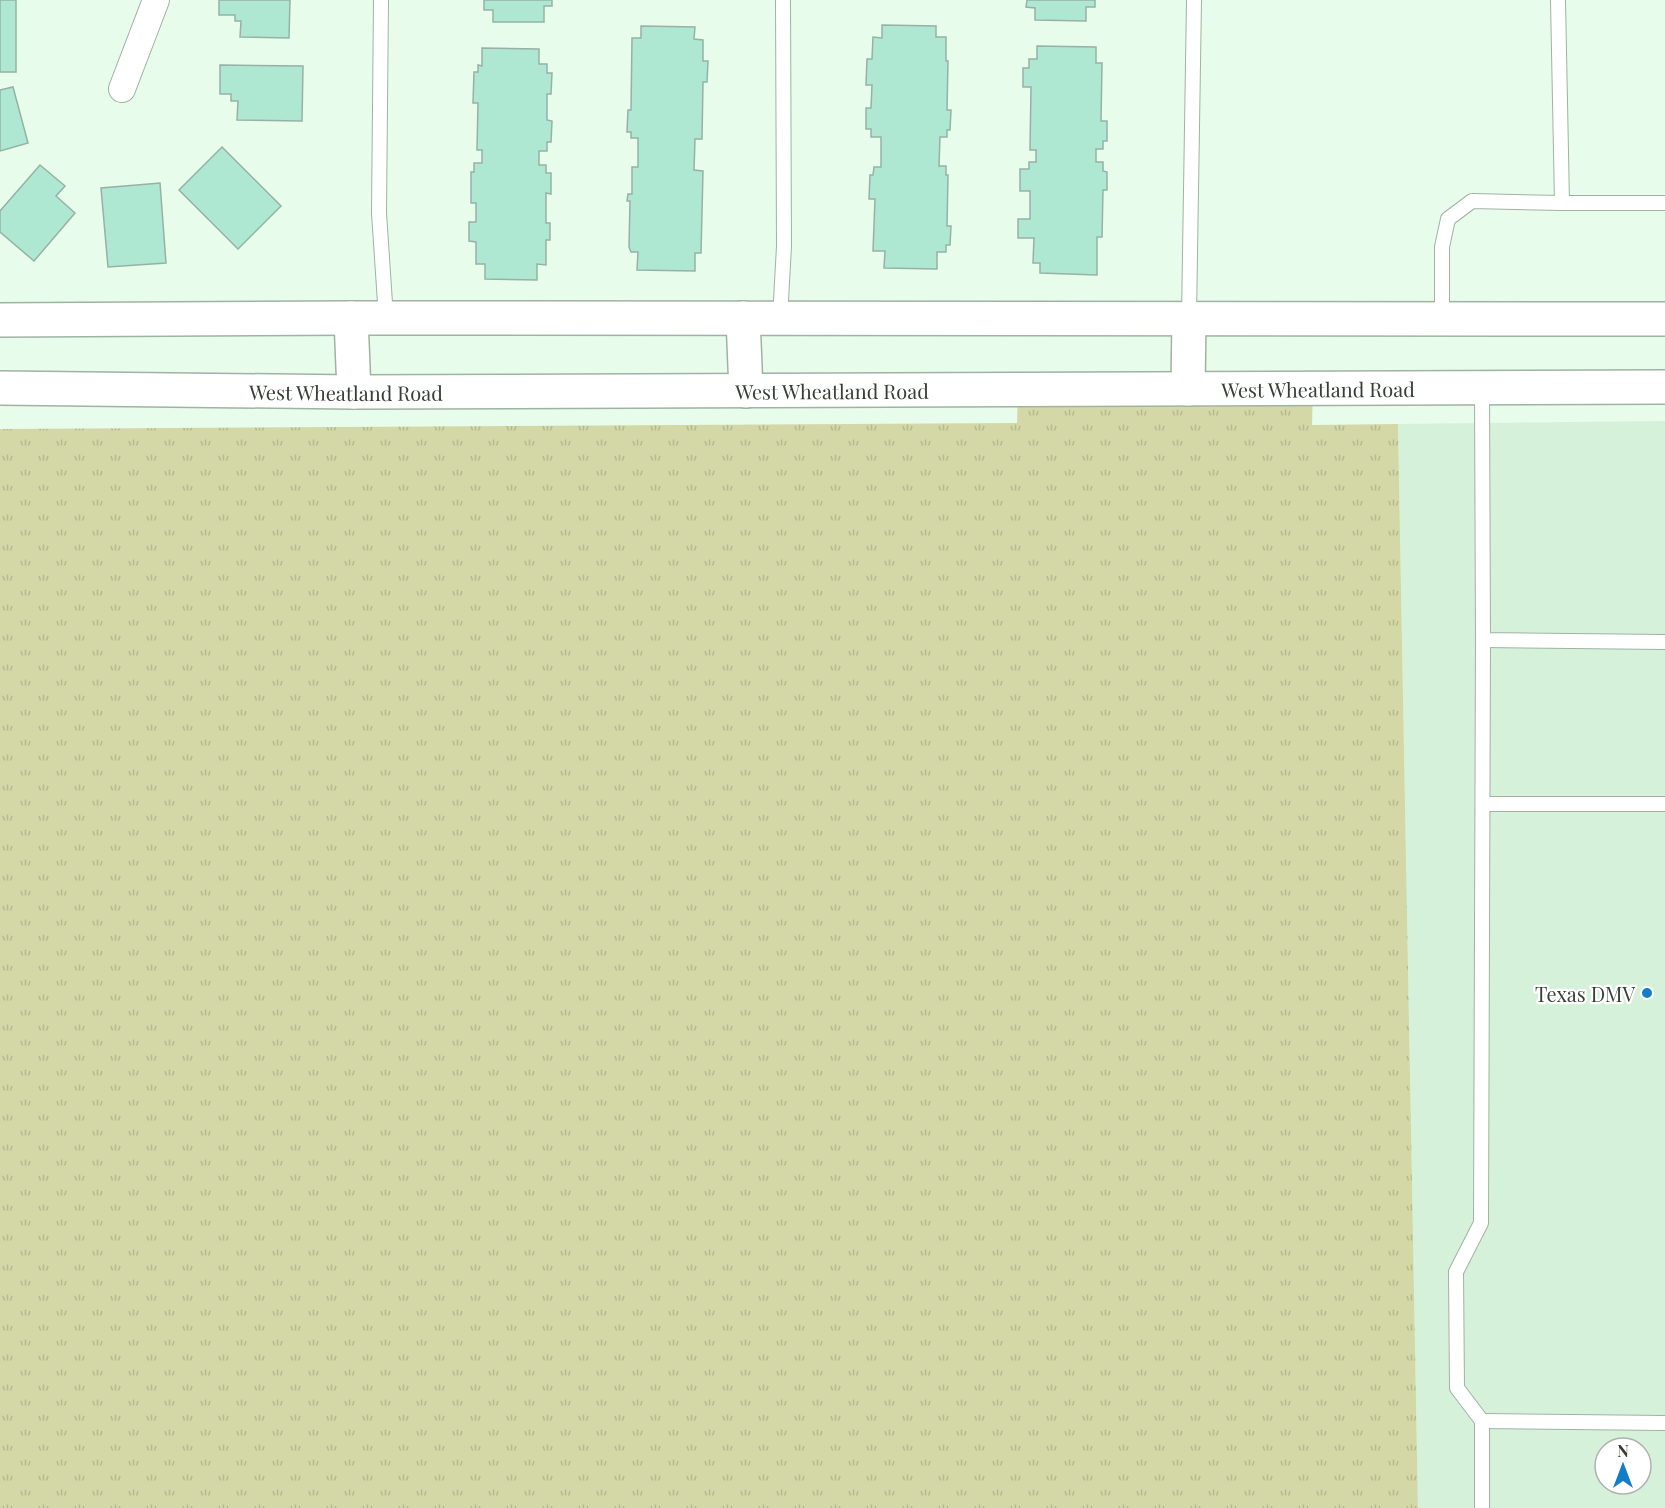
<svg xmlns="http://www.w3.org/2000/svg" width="1665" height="1508" viewBox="0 0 1665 1508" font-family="'Playfair Display',serif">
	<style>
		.built { fill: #d6f1da; fill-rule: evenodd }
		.grass { fill: url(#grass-tufts) }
		.building { fill: #aee8d2; stroke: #97b1a6; stroke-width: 1.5 }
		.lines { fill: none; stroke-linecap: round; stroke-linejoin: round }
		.lane-casing { stroke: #a0b3a3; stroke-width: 16 }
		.street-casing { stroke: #a0b3a3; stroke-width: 28 }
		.secondary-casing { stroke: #a0b3a3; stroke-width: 36 }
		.lane { stroke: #fff; stroke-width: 14 }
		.street { stroke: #fff; stroke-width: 26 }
		.secondary { stroke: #fff; stroke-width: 33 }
		.poi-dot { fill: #137dc7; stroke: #fff; stroke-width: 2 }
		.labels { text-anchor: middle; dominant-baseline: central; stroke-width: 4.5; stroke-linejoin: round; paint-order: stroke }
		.street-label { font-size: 20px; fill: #363e37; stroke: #fff }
		.poi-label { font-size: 20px; fill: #363e37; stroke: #fff; text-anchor: end }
	</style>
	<defs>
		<pattern id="grass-tufts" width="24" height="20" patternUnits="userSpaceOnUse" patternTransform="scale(1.5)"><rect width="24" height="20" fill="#d4d8a6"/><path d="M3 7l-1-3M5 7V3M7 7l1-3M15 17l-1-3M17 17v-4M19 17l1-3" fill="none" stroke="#b7ba90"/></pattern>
	</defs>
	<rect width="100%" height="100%" fill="#e7fcea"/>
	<path class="built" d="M1665 421V1508H1418L1398 424ZM1605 1448H1641V1484H1605Z"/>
	<path class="grass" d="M1313 388 1312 425 1398 424 1418 1508H0V429L1017 423 1018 391Z"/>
	<g class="building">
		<rect x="0" y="0" width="16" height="72"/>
		<path d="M219 0H290L289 38 240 37 241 21H235V15H219Z"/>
		<path d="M484 0H552V6H544V22H493V10H484Z"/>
		<path d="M1027 0H1095V7H1086V21L1035 20V8L1026 7Z"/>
		<path d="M882 25 936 26V37H946V61H948L947 110H951L950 130H947V137H940L939 166H946V175H948L947 226H951L950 245H946V252H937V269L884 268 885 251H873L875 199H869L870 175H873L874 167H881V137H871V129H866V108H871L872 85H866L867 59H872L873 37 882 38Z"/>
		<path d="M641 26 695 27 694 39 703 40V61H708L707 82H703L702 139H695L694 170 703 171 701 253H695V271L637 270 638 252H631L629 247 630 201H627L628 194H632V167H638V138H631V132H627L628 110H631L632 38H641Z"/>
		<path d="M1037 46 1096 47V63H1102L1101 121H1107V141H1103V149H1096V162H1103V171L1107 172V190H1103L1102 237H1097V275L1040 273V263H1033L1034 238H1018V219H1030V191H1020V169H1029V162H1036V150H1030L1031 87H1023V68H1029V59H1037Z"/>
		<path d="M482 48 539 49V64H547V73H552L551 94H547V120L552 121 551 142H547V151H539V165H546V173H551V194L546 193V223H550V240H546V265L537 264V280L485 279V264H476V242L469 241V222H476V203H471V172H474V163H482V150H477L478 103H473L474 72H478V65L482 66Z"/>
		<path d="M220 65 303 66 302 121 237 120 238 101H231V94H220Z"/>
		<path d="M13 87 28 143 0 151V90Z"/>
		<path d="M222 147 281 206 238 249 179 190Z"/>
		<path d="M40 165 65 186 56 196 75 213 34 261 0 232V211Z"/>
		<path d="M160 183 166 263 108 267 101 188Z"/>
	</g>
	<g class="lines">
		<g class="lane-casing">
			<g id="lane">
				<path d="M381 0 379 213 386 318"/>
				<path d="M1558 0 1562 203H1665"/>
				<path d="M1189 318 1194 0"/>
				<path d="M780 319 784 246 783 0"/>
				<path d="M1442 319V247L1448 219 1472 201 1562 203"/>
				<path d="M1482 388 1483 640 1665 642"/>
				<path d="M1483 804H1665"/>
				<path d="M1482 1421 1665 1423"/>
				<path d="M1482 1508V1421L1457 1388 1456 1272 1481 1223 1483 640"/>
			</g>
		</g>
		<g class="street-casing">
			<path id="street" d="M122 89 156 0"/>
		</g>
		<g class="secondary-casing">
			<g id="secondary">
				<path d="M351 318 354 392"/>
				<path d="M743 318 746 391"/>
				<path d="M0 320 351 318 1665 319"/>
				<path id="s1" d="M0 388 354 392 1665 387"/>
				<path d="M1188 389 1189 318"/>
			</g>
		</g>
		<use href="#lane" class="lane"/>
		<use href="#street" class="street"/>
		<use href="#secondary" class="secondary"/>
	</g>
	<circle class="poi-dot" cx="1647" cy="993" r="6"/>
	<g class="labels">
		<g class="street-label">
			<text stroke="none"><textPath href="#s1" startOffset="1318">West Wheatland Road</textPath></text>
			<text stroke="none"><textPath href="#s1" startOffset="832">West Wheatland Road</textPath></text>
			<text stroke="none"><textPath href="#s1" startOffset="346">West Wheatland Road</textPath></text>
		</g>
		<g class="poi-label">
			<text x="1635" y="993">Texas DMV</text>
		</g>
	</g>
	<g transform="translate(1623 1466)"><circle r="28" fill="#ffffff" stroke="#afb2af" stroke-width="1.5"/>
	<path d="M0-4.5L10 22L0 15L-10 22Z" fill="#137dc7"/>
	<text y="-9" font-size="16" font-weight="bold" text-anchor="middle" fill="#363e37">N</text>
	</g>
</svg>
